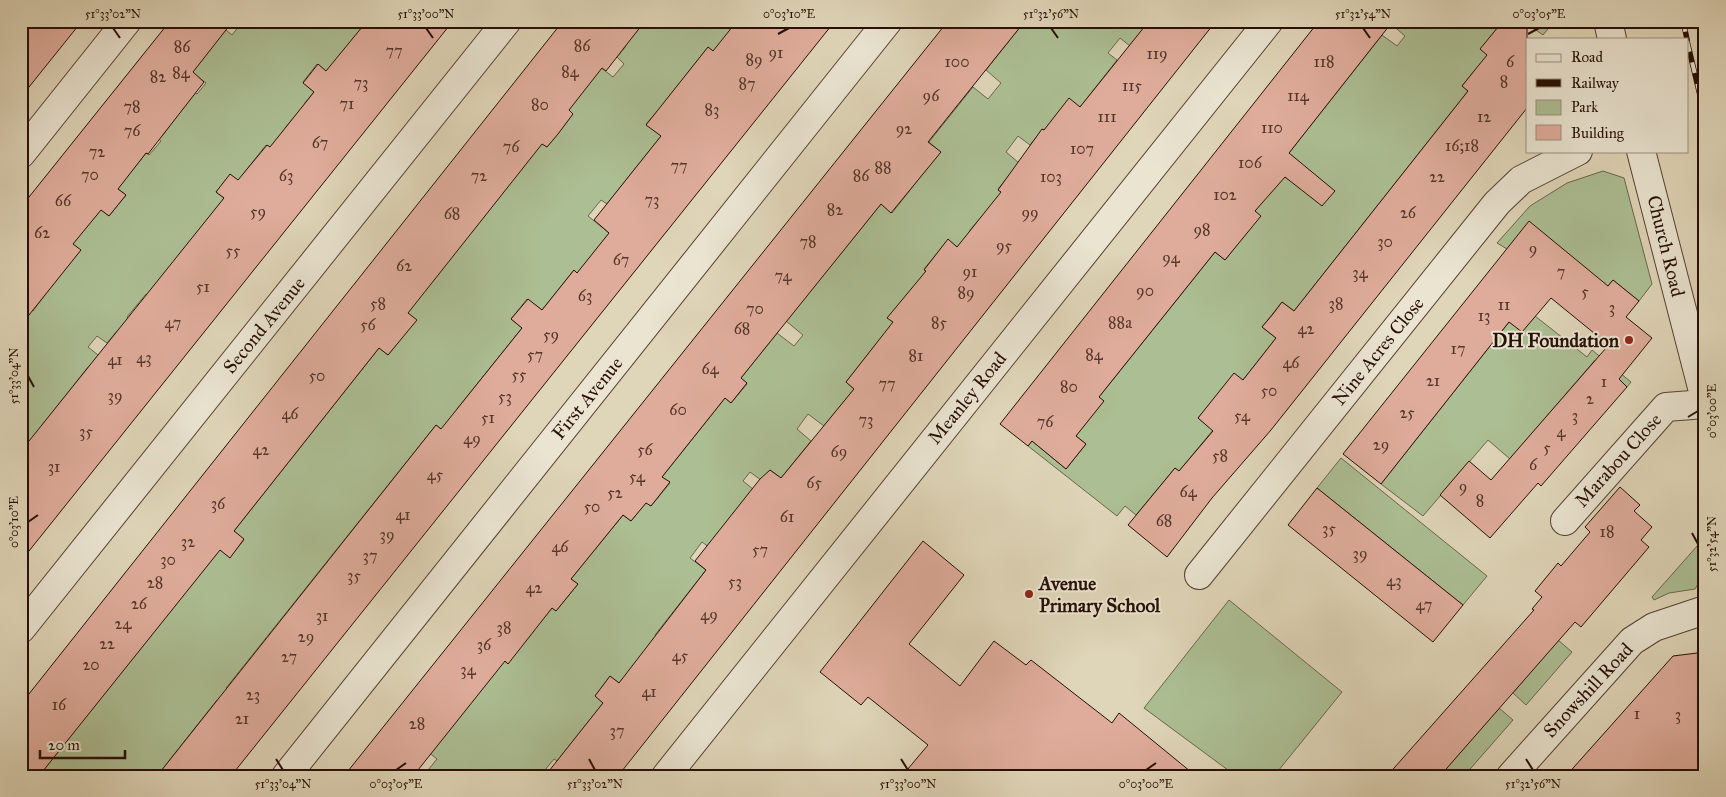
<svg xmlns="http://www.w3.org/2000/svg" width="1726" height="797" viewBox="0 0 1726 797" font-family="'IM FELL Great Primer',serif">
	<style>
		.green { fill: #acbe93; stroke: #6a664c }
		.building { fill: #dfac9b; stroke: #270f04 }
		.lines { fill: none; stroke-linecap: round; stroke-linejoin: round }
		.minor-casing { stroke: #554031; stroke-width: 30 }
		.minor { stroke: #eae4d1; stroke-width: 28 }
		.rail-casing { stroke: #270f04; stroke-width: 5.5 }
		.rail { stroke: #eae4d1; stroke-width: 4; stroke-dasharray: 11; stroke-linecap: butt }
		.ticks { fill: none; stroke: #270f04; stroke-width: 2 }
		.poi-dot { fill: #8f2418; stroke: #eae4d1; stroke-width: 2 }
		.labels { text-anchor: middle; dominant-baseline: central; stroke-width: 4; stroke-linejoin: round; paint-order: stroke }
		.number-label { font-size: 16px; fill: #55362a }
		.street-label { font-size: 19px; fill: #270f04; stroke: #eae4d1 }
		.poi-label { font-size: 19px; font-weight: bold; fill: #270f04; stroke: #eae4d1; text-anchor: end }
		.neatline { fill: none; stroke: #270f04; stroke-width: 2 }
		.ticks-label { font-size: 12px; text-anchor: middle; fill: #270f04 }
	</style>
	<rect width="100%" height="100%" fill="#dfd5b8"/>
	<filter id="stains"><feTurbulence type="fractalNoise" baseFrequency=".004" numOctaves="4"/><feColorMatrix values="0 0 0 0 .2 0 0 0 0 .09 0 0 0 0 .02 0 0 0 .5 -.17"/></filter>
	<radialGradient id="worn" r=".72"><stop offset=".6" stop-color="#630" stop-opacity="0"/><stop offset="1" stop-color="#630" stop-opacity=".3"/></radialGradient>
	<g class="green">
		<path d="M215 21 232 35 243 21H366L360 29 381 47 344 86 317 64 303 82 314 92 304 104 322 118 296 115 285 128 291 133 275 152 266 145 244 173 260 198 230 175 216 192 224 198 168 311 146 294 127 317 149 335 137 347 117 331 107 343 97 336 88 347 118 371 88 367 21 452V302L33 311 44 296 26 282 63 236 77 190 109 216 126 195 94 170 135 167 146 153 149 155 161 141 133 119 163 135 193 91 197 94 206 83 179 62Z"/>
		<path d="M607 21 630 40 645 21H737L730 29 723 59 708 47 663 104 699 133 660 108 646 124 661 136 607 204 601 200 588 216 614 237 577 273 574 270 542 310 527 299 511 319 522 328 457 409 446 433 436 425 226 688 240 699 231 710 217 700 157 776H39L219 549 230 557 244 540 234 531 379 348 388 355 416 320 408 313 522 128 547 147 573 114 548 94 582 53 613 77 624 64 617 57 626 46Z"/>
		<path d="M1025 21H1149L1130 46 1120 38 1108 53 1117 60 1055 139 1043 129 1030 145 1018 136 1006 152 1019 163 998 189 1007 197 989 221 982 216 970 230 964 252 948 240 924 269 939 282 888 318 901 329 880 339 846 382 854 389 824 426 808 414 797 429 811 441 781 478 770 470 761 480 750 472 743 481 764 498 710 548 702 542 690 558 706 570 655 635 660 639 619 683 610 676 595 696 603 703 557 761 554 759 540 776H412L417 769 424 775 437 759 417 743 495 654 507 663 552 608 556 611 578 584 571 579 623 515 631 521 646 502 651 506 670 483 662 477 725 398 731 403 747 384 741 378 777 333 794 346 803 335 786 321 881 204 892 213 940 152 929 142 973 87 988 99 1001 83 986 70Z"/>
		<path d="M1391 21H1503L1492 59 1480 75 1474 71 1462 86 1468 91 1294 311 1282 302 1262 327 1276 338 1243 380 1211 403 1198 418 1213 430 1179 471 1175 468 1136 515 1125 506 1117 516 1028 446 1032 441 1066 469 1086 444 1076 436 1099 397 1215 252 1225 260 1260 216 1255 211 1283 176 1289 180V153L1382 35 1397 46 1405 36 1390 23Z"/>
		<path d="M1505 21 1535 23 1539 21 1548 29 1543 35 1527 24 1520 33Z"/>
		<path d="M1603 171 1624 178 1652 284 1639 301 1613 280 1608 286 1507 249 1497 243 1530 206 1567 183Z"/>
		<path d="M1535 316 1587 357 1592 350 1631 382 1627 387 1595 360 1510 459 1488 440 1423 516 1381 484 1509 322Z"/>
		<path d="M1341 458 1487 576 1463 605 1317 488Z"/>
		<path d="M1705 541V573L1695 589 1669 593 1654 600 1652 597 1698 545V542Z"/>
		<path d="M1229 600 1342 692 1274 776H1236L1144 708Z"/>
		<path d="M1558 640 1572 652 1526 705 1513 693Z"/>
		<path d="M1499 708 1513 720 1464 776H1440Z"/>
	</g>
	<g class="building">
		<path d="M21 21H82L21 97Z"/>
		<path d="M170 21H233L193 72 204 82 148 154 146 153 118 189 126 195 109 216 101 210 73 244 81 250 21 325V207Z"/>
		<path d="M367 21H453L21 561V451L224 198 216 192 230 174 238 180 267 145 270 147 314 92 303 83 318 64 326 71Z"/>
		<path d="M563 21H645L606 71 602 68 569 110 573 114 558 134 547 147 542 144 408 313 417 320 388 355 379 348 234 531 244 539 230 558 220 550 39 776H21V704Z"/>
		<path d="M737 21H835L231 776H157L436 425 441 429 522 328 511 319 528 299 542 310 574 270 577 273 609 233 594 220 661 136 646 125 708 47 713 51Z"/>
		<path d="M948 21H1025L928 142 941 152 891 213 881 204 741 378 747 383 731 403 725 398 662 477 670 482 651 506 646 503 631 521 623 515 571 579 578 584 556 611 552 608 508 664 505 661 418 770 412 776H344Z"/>
		<path d="M1149 21H1216L618 776H545L603 703 595 696 610 676 619 683 706 570 695 561 760 479 770 470 781 478 854 389 846 382 893 322 887 318 926 271 924 270 948 239 957 247 1001 192 998 190 1042 129 1044 130 1069 98 1080 107Z"/>
		<path d="M1319 21H1393L1289 153 1335 191 1322 206 1285 177 1255 211 1261 216 1225 260 1215 252 1099 397 1104 401 1076 436 1086 444 1066 469 1032 441 1028 446 1000 424Z"/>
		<path d="M1503 21H1527V108L1271 430 1212 498 1167 557 1128 525 1175 468 1179 471 1213 431 1198 418 1234 373 1243 380 1276 338 1262 327 1273 314 1282 302 1294 311 1468 91 1462 86 1487 55 1480 49Z"/>
		<path d="M1529 221 1608 286 1613 280 1639 301 1626 317 1652 338 1619 379 1627 387 1541 486 1538 483 1490 538 1440 495 1469 461 1491 480 1606 348 1603 345 1605 342 1551 298 1522 332 1509 322 1381 484 1343 454Z"/>
		<path d="M1620 487 1640 505 1634 511 1652 527 1641 540 1649 547 1581 627 1575 622 1440 776H1387L1534 610 1532 609 1542 597 1535 591 1558 563 1561 566 1590 532 1585 527Z"/>
		<path d="M1317 488 1463 605 1433 642 1288 525Z"/>
		<path d="M923 541 964 575 909 644 960 686 994 641 1026 665 1031 660 1112 723 1119 713 1196 776H902L928 745 868 697 861 705 820 672Z"/>
		<path d="M1705 652V776H1566L1673 656Z"/>
	</g>
	<g class="lines">
		<g class="minor-casing">
			<g id="minor">
				<path d="M1608 21 1612 39"/>
				<path d="M1641 151 1705 399"/>
				<path d="M21 154 127 21"/>
				<path d="M1565 521 1666 407 1705 404"/>
				<path d="M1199 575 1497 203 1521 180 1578 151"/>
				<path d="M21 629 507 21"/>
				<path d="M286 776 888 21"/>
				<path d="M666 776 1269 21"/>
				<path d="M1511 776 1632 641 1654 627 1705 610"/>
			</g>
		</g>
		<use href="#minor" class="minor"/>
		<g class="rail-casing">
			<g id="rail">
				<path d="M1683 21 1687 39"/>
				<path d="M1698 21 1705 50"/>
				<path d="M1687 41 1705 116"/>
			</g>
		</g>
		<use href="#rail" class="rail"/>
	</g>
	<path class="ticks" d="M113 28 120 38M426 28 433 38M1051 28 1058 38M1363 28 1370 38M778 34 789 28M1528 34 1539 28M28 376 34 387M1688 417 1698 411M28 522 38 515M1692 533 1698 544M276 759 283 770M589 759 595 770M901 759 908 770M1526 759 1533 770M396 770 406 763M1146 770 1156 763"/>
	<g class="poi-dot">
		<circle cx="1629" cy="340" r="5"/>
		<circle cx="1029" cy="594" r="5"/>
	</g>
	<g class="labels">
		<g class="number-label">
			<text x="582" y="45">86</text>
			<text x="182" y="46">86</text>
			<text x="394" y="50">77</text>
			<text x="776" y="52">91</text>
			<text x="1157" y="53">119</text>
			<text x="754" y="59">89</text>
			<text x="957" y="61">100</text>
			<text x="1324" y="61">118</text>
			<text x="1510" y="61">6</text>
			<text x="570" y="71">84</text>
			<text x="181" y="72">84</text>
			<text x="158" y="76">82</text>
			<text x="1504" y="81">8</text>
			<text x="361" y="82">73</text>
			<text x="747" y="83">87</text>
			<text x="1132" y="85">115</text>
			<text x="931" y="95">96</text>
			<text x="1298" y="95">114</text>
			<text x="347" y="103">71</text>
			<text x="540" y="104">80</text>
			<text x="132" y="106">78</text>
			<text x="712" y="109">83</text>
			<text x="1107" y="116">111</text>
			<text x="1484" y="116">12</text>
			<text x="1272" y="127">110</text>
			<text x="904" y="128">92</text>
			<text x="132" y="130">76</text>
			<text x="320" y="142">67</text>
			<text x="1462" y="145">16;18</text>
			<text x="511" y="146">76</text>
			<text x="1082" y="148">107</text>
			<text x="97" y="151">72</text>
			<text x="1250" y="162">106</text>
			<text x="679" y="165">77</text>
			<text x="883" y="167">88</text>
			<text x="90" y="174">70</text>
			<text x="286" y="175">63</text>
			<text x="479" y="175">72</text>
			<text x="861" y="175">86</text>
			<text x="1051" y="176">103</text>
			<text x="1437" y="176">22</text>
			<text x="1225" y="194">102</text>
			<text x="652" y="199">73</text>
			<text x="63" y="200">66</text>
			<text x="835" y="209">82</text>
			<text x="258" y="211">59</text>
			<text x="1030" y="212">99</text>
			<text x="1408" y="212">26</text>
			<text x="452" y="213">68</text>
			<text x="1202" y="229">98</text>
			<text x="42" y="232">62</text>
			<text x="808" y="241">78</text>
			<text x="1385" y="241">30</text>
			<text x="1004" y="245">95</text>
			<text x="1533" y="248">9</text>
			<text x="233" y="250">55</text>
			<text x="1171" y="257">94</text>
			<text x="621" y="259">67</text>
			<text x="404" y="265">62</text>
			<text x="970" y="271">91</text>
			<text x="1561" y="271">7</text>
			<text x="1360" y="272">34</text>
			<text x="783" y="275">74</text>
			<text x="203" y="286">51</text>
			<text x="1145" y="290">90</text>
			<text x="1585" y="291">5</text>
			<text x="966" y="292">89</text>
			<text x="585" y="295">63</text>
			<text x="378" y="303">58</text>
			<text x="1336" y="303">38</text>
			<text x="1504" y="304">11</text>
			<text x="1612" y="307">3</text>
			<text x="755" y="308">70</text>
			<text x="1484" y="315">13</text>
			<text x="173" y="322">47</text>
			<text x="939" y="322">85</text>
			<text x="1120" y="322">88a</text>
			<text x="368" y="324">56</text>
			<text x="742" y="328">68</text>
			<text x="1306" y="328">42</text>
			<text x="551" y="334">59</text>
			<text x="1458" y="348">17</text>
			<text x="535" y="354">57</text>
			<text x="1094" y="354">84</text>
			<text x="916" y="355">81</text>
			<text x="144" y="357">43</text>
			<text x="115" y="359">41</text>
			<text x="1291" y="362">46</text>
			<text x="710" y="368">64</text>
			<text x="519" y="374">55</text>
			<text x="317" y="375">50</text>
			<text x="1433" y="380">21</text>
			<text x="1604" y="381">1</text>
			<text x="887" y="383">77</text>
			<text x="1069" y="386">80</text>
			<text x="1269" y="390">50</text>
			<text x="115" y="395">39</text>
			<text x="505" y="396">53</text>
			<text x="1590" y="398">2</text>
			<text x="678" y="409">60</text>
			<text x="1407" y="412">25</text>
			<text x="290" y="413">46</text>
			<text x="1242" y="415">54</text>
			<text x="1575" y="415">3</text>
			<text x="488" y="417">51</text>
			<text x="866" y="419">73</text>
			<text x="1045" y="421">76</text>
			<text x="86" y="431">35</text>
			<text x="1561" y="431">4</text>
			<text x="472" y="438">49</text>
			<text x="1381" y="444">29</text>
			<text x="1547" y="447">5</text>
			<text x="261" y="449">42</text>
			<text x="645" y="449">56</text>
			<text x="839" y="451">69</text>
			<text x="1220" y="455">58</text>
			<text x="1533" y="464">6</text>
			<text x="54" y="466">31</text>
			<text x="435" y="474">45</text>
			<text x="637" y="476">54</text>
			<text x="814" y="482">65</text>
			<text x="1463" y="486">9</text>
			<text x="1188" y="491">64</text>
			<text x="615" y="492">52</text>
			<text x="1480" y="500">8</text>
			<text x="218" y="503">36</text>
			<text x="592" y="506">50</text>
			<text x="403" y="514">41</text>
			<text x="787" y="516">61</text>
			<text x="1164" y="520">68</text>
			<text x="1329" y="528">35</text>
			<text x="1607" y="531">18</text>
			<text x="387" y="534">39</text>
			<text x="188" y="541">32</text>
			<text x="560" y="546">46</text>
			<text x="760" y="549">57</text>
			<text x="1360" y="553">39</text>
			<text x="370" y="555">37</text>
			<text x="168" y="559">30</text>
			<text x="354" y="575">35</text>
			<text x="1394" y="580">43</text>
			<text x="735" y="581">53</text>
			<text x="155" y="582">28</text>
			<text x="534" y="587">42</text>
			<text x="139" y="603">26</text>
			<text x="1424" y="604">47</text>
			<text x="709" y="614">49</text>
			<text x="322" y="615">31</text>
			<text x="123" y="623">24</text>
			<text x="504" y="627">38</text>
			<text x="306" y="636">29</text>
			<text x="107" y="643">22</text>
			<text x="484" y="644">36</text>
			<text x="680" y="655">45</text>
			<text x="289" y="656">27</text>
			<text x="91" y="664">20</text>
			<text x="468" y="669">34</text>
			<text x="649" y="691">41</text>
			<text x="253" y="694">23</text>
			<text x="59" y="704">16</text>
			<text x="1637" y="713">1</text>
			<text x="1678" y="714">3</text>
			<text x="242" y="718">21</text>
			<text x="417" y="723">28</text>
			<text x="617" y="730">37</text>
		</g>
		<g class="street-label">
			<text transform="translate(1666 246) rotate(76)">Church Road</text>
			<text transform="translate(264 325) rotate(-51)">Second Avenue</text>
			<text transform="translate(1378 351) rotate(-51)">Nine Acres Close</text>
			<text transform="translate(587 398) rotate(-51)">First Avenue</text>
			<text transform="translate(967 398) rotate(-51)">Meanley Road</text>
			<text transform="translate(1618 460) rotate(-48)">Marabou Close</text>
			<text transform="translate(1588 690) rotate(-47)">Snowshill Road</text>
		</g>
		<g class="poi-label">
			<text x="1619" y="340">DH Foundation</text>
			<text x="1039" y="583" text-anchor="start">Avenue<tspan x="1039" dy="22">Primary School</tspan></text>
		</g>
	</g>
	<rect width="1726" height="797" fill="none" stroke="#dfd5b8" stroke-width="55"/>
	<rect x="1526" y="38" width="162" height="115" fill="#eae4d1" stroke="#9c8f7f"/>
	<rect x="1536" y="54" width="25" height="8" fill="#eae4d1" stroke="#9c8f7f"/>
	<text x="1571" y="62" font-size="15" fill="#270f04">Road</text>
	<rect x="1536" y="79" width="25" height="8" fill="#270f04" stroke="#9c8f7f"/>
	<text x="1571" y="88" font-size="15" fill="#270f04">Railway</text>
	<rect x="1536" y="100" width="25" height="15" fill="#acbe93" stroke="#9c8f7f"/>
	<text x="1571" y="112" font-size="15" fill="#270f04">Park</text>
	<rect x="1536" y="125" width="25" height="15" fill="#dfac9b" stroke="#9c8f7f"/>
	<text x="1571" y="138" font-size="15" fill="#270f04">Building</text>
	<path d="M40 750v8h85v-8" fill="none" stroke="#270f04" stroke-width="2.5"/>
	<text x="48" y="750" font-size="15" fill="#270f04" stroke="#eae4d1" stroke-width="4" paint-order="stroke">20 m</text>
	<rect x="28" y="28" width="1670" height="742" class="neatline"/>
	<g class="ticks-label">
		<text x="113" y="18">51°33'02"N</text>
		<text x="426" y="18">51°33'00"N</text>
		<text x="789" y="18">0°03'10"E</text>
		<text x="1051" y="18">51°32'56"N</text>
		<text x="1363" y="18">51°32'54"N</text>
		<text x="1539" y="18">0°03'05"E</text>
		<text transform="translate(14 376) rotate(-90)" y="4">51°33'04"N</text>
		<text transform="translate(1712 411) rotate(-90)" y="4">0°03'00"E</text>
		<text transform="translate(14 522) rotate(-90)" y="4">0°03'10"E</text>
		<text transform="translate(1712 544) rotate(-90)" y="4">51°32'54"N</text>
		<text x="283" y="788">51°33'04"N</text>
		<text x="396" y="788">0°03'05"E</text>
		<text x="595" y="788">51°33'02"N</text>
		<text x="908" y="788">51°33'00"N</text>
		<text x="1146" y="788">0°03'00"E</text>
		<text x="1533" y="788">51°32'56"N</text>
	</g>
	<rect width="100%" height="100%" filter="url(#stains)"/>
	<rect width="100%" height="100%" fill="url(#worn)"/>
</svg>
